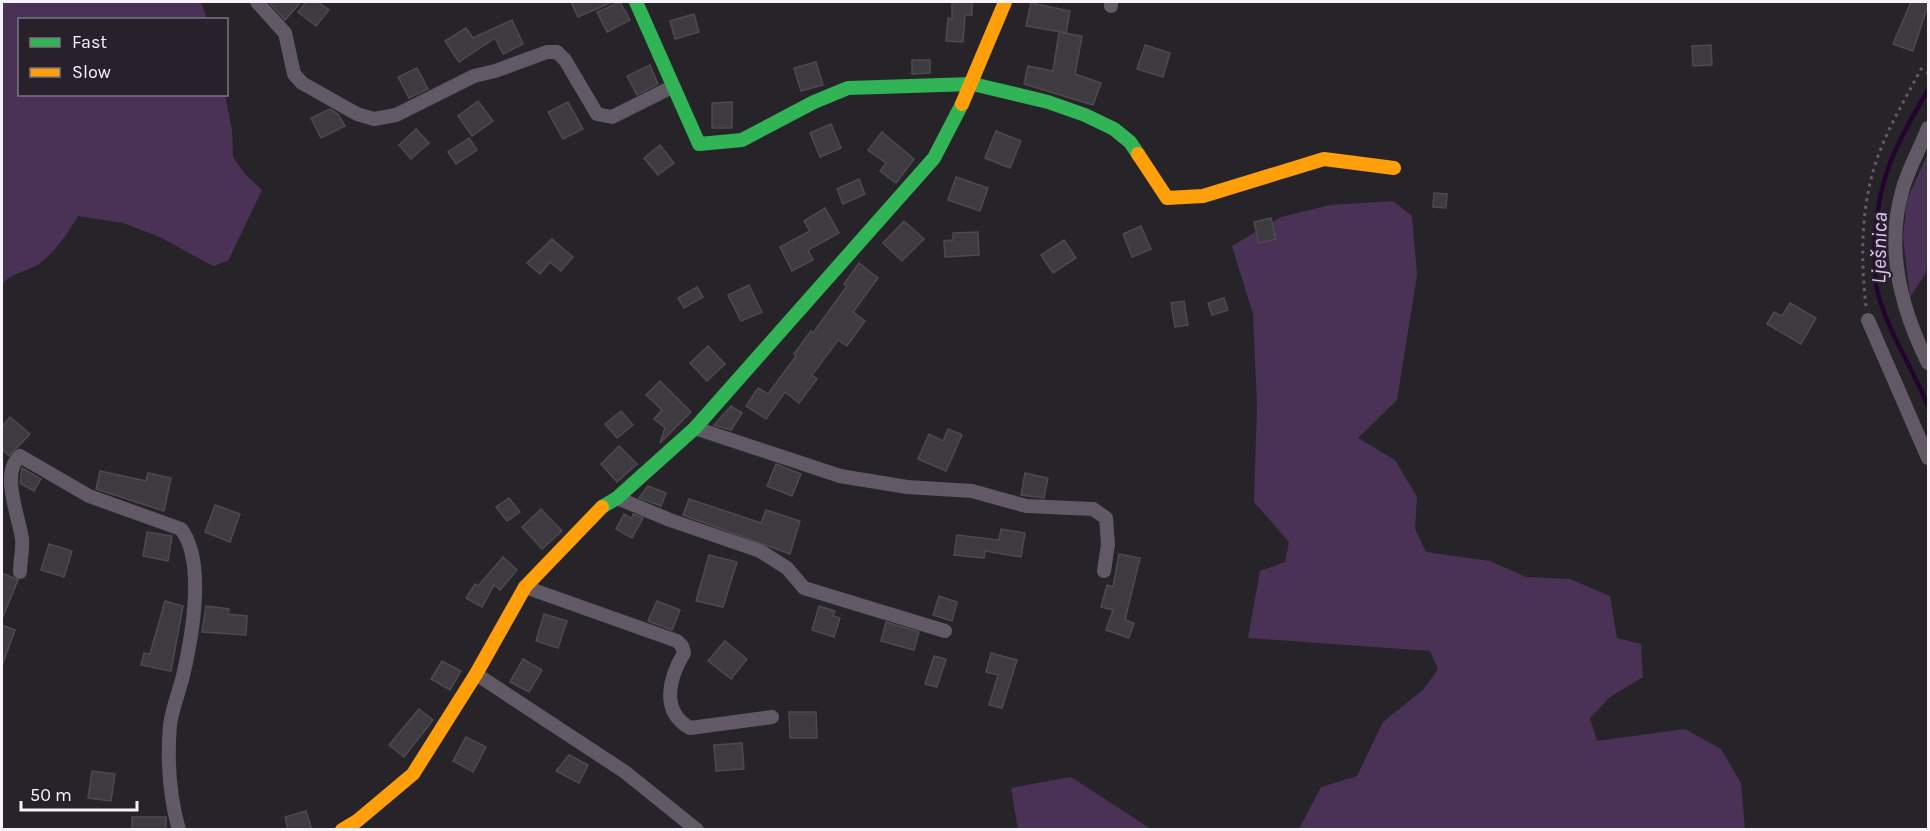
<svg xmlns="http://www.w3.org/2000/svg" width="1930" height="831" viewBox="0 0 1930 831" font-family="Karla,sans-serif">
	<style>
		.green { fill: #493255 }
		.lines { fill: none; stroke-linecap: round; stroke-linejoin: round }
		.stream { stroke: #22042e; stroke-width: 4.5 }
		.building { fill: #3e3b40; stroke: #4d4a4f; stroke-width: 1.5 }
		.path { stroke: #635d66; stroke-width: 3; stroke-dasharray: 3 4.5; stroke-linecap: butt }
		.street { stroke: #615965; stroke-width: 14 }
		.fast { stroke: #30b455; stroke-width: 14 }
		.slow { stroke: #ff9f0a; stroke-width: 14 }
		.labels { text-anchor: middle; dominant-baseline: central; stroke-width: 4.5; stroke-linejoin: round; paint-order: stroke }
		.water-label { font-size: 21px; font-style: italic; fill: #e9c5fd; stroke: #28212c }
	</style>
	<rect width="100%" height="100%" fill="#272429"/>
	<g class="green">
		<path d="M2 2H201L207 19 20 20V94L225 95 232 130 233 157 244 173 262 190 228 261 213 266 160 237 123 223 78 216C68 233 55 252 39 264 26 272 13 272 2 284Z"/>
		<path d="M1928 153V255L1926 273 1910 297 1903 237 1907 200Z"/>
		<path d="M1393 201 1412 216 1417 275 1397 400 1358 438 1395 460 1417 497 1415 529 1426 552 1490 561 1526 577 1570 579 1610 596 1617 638 1641 644 1643 677 1610 697 1590 718 1597 741 1685 729 1721 749 1741 783 1745 829H1299L1321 787 1357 776 1383 722 1423 690 1438 669 1430 651 1248 638 1260 571 1285 562 1289 542 1254 502 1257 406 1253 314 1232 246 1281 217 1330 205Z"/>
		<path d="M1071 777 1151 829H1018L1011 788Z"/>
	</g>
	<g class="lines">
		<path class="stream" d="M1928 90C1896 145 1877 178 1875 243 1875 258 1874 274 1877 289 1884 324 1914 371 1928 406"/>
	</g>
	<g class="building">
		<path d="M269 2H301L285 20Z"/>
		<path d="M306 2H318L329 10 316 26 298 12Z"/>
		<path d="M571 2H612L578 17Z"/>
		<path d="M620 2 630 20 607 32 597 12Z"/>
		<path d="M952 2H972V15H965L963 42 946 41 948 18 952 19Z"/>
		<path d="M1911 2H1929L1913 51 1893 44Z"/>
		<path d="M1031 3 1070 11 1066 33 1026 26Z"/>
		<path d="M694 14 699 32 675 39 670 21Z"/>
		<path d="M512 20 523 44 503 54 495 38 459 62 445 41 466 28 473 38Z"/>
		<path d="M1059 32 1082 36 1075 74 1101 83 1093 105 1024 84 1028 66 1053 71Z"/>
		<path d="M1145 45 1170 53 1163 77 1137 69Z"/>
		<path d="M1711 45 1712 65 1693 66 1692 46Z"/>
		<path d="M912 60H930V73L912 74Z"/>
		<path d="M816 62 823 85 801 91 794 68Z"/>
		<path d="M650 65 658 84 637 95 627 76Z"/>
		<path d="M417 68 428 89 409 98 398 77Z"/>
		<path d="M478 101 493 121 472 136 458 116Z"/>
		<path d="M568 102 583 129 563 139 548 112Z"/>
		<path d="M732 102V128H712V103Z"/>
		<path d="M330 109 338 114 345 126 321 138 311 118Z"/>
		<path d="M831 124 841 148 820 157 810 133Z"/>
		<path d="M416 129 429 143 411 159 399 145Z"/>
		<path d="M996 131 1021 141 1010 168 985 158Z"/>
		<path d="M882 132 914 159 896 183 880 171 886 163 868 150Z"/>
		<path d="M469 138 477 150 456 164 448 152Z"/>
		<path d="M660 145 674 163 658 175 644 158Z"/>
		<path d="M956 177 988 188 980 211 948 200Z"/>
		<path d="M859 179 865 194 843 204 837 189Z"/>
		<path d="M1434 193 1447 194 1446 208 1433 207Z"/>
		<path d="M825 208 839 233 808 250 813 260 792 271 780 247 810 231 804 221Z"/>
		<path d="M1271 218 1276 239 1259 243 1254 222Z"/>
		<path d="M904 221 924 239 902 261 883 243Z"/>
		<path d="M1141 226 1151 249 1132 257 1123 234Z"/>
		<path d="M978 232 979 255 945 257 944 241 953 240V233Z"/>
		<path d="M552 239 573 257 561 271 550 262 540 274 527 263Z"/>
		<path d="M1064 240 1076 258 1053 273 1041 255Z"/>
		<path d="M859 263 878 278 853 312 865 321 847 346 838 340 812 375 817 379 799 403 785 392 766 419 746 406 758 388 768 394 796 356 794 354 811 331 813 333 847 286 844 284Z"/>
		<path d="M749 285 762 312 741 321 728 295Z"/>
		<path d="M697 287 703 297 684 308 678 298Z"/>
		<path d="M1224 298 1228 310 1212 315 1208 303Z"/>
		<path d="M1184 301 1188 325 1175 327 1171 303Z"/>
		<path d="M1790 303 1816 318 1801 344 1767 324 1774 312 1782 316Z"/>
		<path d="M708 346 725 364 707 381 690 363Z"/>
		<path d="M660 381 691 412 660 443 665 428 654 419 662 410 646 395Z"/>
		<path d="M731 406 742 413 731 430 714 425Z"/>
		<path d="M621 411 633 425 617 438 605 424Z"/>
		<path d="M10 417 30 434 9 456 2 449V427Z"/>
		<path d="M948 429 962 435 946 471 918 459 929 434 943 441Z"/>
		<path d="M619 446 637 464 617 482 601 464Z"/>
		<path d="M776 464 801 474 792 496 767 486Z"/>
		<path d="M22 468 41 479 34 491 20 483Z"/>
		<path d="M100 471 146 481 148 473 171 478 164 511 96 489Z"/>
		<path d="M1025 473 1048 478 1044 498 1021 495Z"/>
		<path d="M648 486 666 493 661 506 639 498Z"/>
		<path d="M509 498 520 512 507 521 496 507Z"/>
		<path d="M689 499 761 523 766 510 800 521 790 554 683 515Z"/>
		<path d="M215 505 240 514 230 542 205 532Z"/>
		<path d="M541 509 562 531 542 549 522 527Z"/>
		<path d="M624 514 632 519 633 514 643 518 632 538 616 529Z"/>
		<path d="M1001 529 1025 533 1021 557 985 551 984 558 954 555 957 535 999 540Z"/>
		<path d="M147 532 172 536 168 561 143 556Z"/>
		<path d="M49 544 72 551 64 577 41 570Z"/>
		<path d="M1119 554 1140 558 1125 620 1134 623 1129 638 1106 630 1113 610 1101 607 1107 585 1113 587Z"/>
		<path d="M709 555 737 562 723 607 696 601Z"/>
		<path d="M503 557 517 570 500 590 494 585 482 607 466 598 475 584 478 586Z"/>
		<path d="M2 573 18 580 2 619Z"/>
		<path d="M939 596 957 602 952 621 933 615Z"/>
		<path d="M165 601 183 606 171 671 141 665 144 653 150 654Z"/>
		<path d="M657 601 680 610 672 630 648 621Z"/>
		<path d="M206 606 229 609 228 614 247 616 246 635 202 632Z"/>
		<path d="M819 606 835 611 833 616 840 618 834 637 812 630Z"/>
		<path d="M544 614 567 621 558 648 536 641Z"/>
		<path d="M886 622 919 632 914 650 881 641Z"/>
		<path d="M2 625 15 630 3 663H2Z"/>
		<path d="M725 641 747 659 731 679 708 661Z"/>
		<path d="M991 653 1017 660 1002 708 989 705 998 675 986 672Z"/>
		<path d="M934 656 946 659 937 687 925 684Z"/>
		<path d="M523 659 542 670 529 692 510 682Z"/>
		<path d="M442 661 461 671 450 690 431 679Z"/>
		<path d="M419 709 433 720 404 757 389 745Z"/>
		<path d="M789 712H816L817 738H790Z"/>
		<path d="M466 737 486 747 473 772 453 761Z"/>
		<path d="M742 743 744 769 716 771 714 745Z"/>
		<path d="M569 755 588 765 579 783 556 771Z"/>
		<path d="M92 771 115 774 111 801 88 798Z"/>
		<path d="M306 811 312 830H288L285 817Z"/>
		<rect x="132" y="817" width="34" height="13"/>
	</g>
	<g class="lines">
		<path class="path" d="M1866 306C1860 256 1861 198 1880 151 1891 122 1907 96 1921 69L1928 73"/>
		<g class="street">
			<path d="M257 2 285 33 294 74 302 83 357 114 374 119 396 115 474 76 495 71 547 52H557L565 60 597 114 612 117 672 87"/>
			<path d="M1111 6V2"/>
			<path d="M1928 128C1920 148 1909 168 1903 188 1885 247 1901 309 1928 363"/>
			<path d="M1868 320 1928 458"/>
			<path d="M695 428 840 476 907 487 972 491 1026 506 1093 509 1106 518 1108 544 1104 571"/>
			<path d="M617 498 670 520 760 551 787 568 804 588 945 631"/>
			<path d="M20 572C20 562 23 549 22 539 19 516 0 473 20 456L89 496 181 529C206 562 192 637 183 676 179 692 172 709 170 725 167 761 169 795 179 830"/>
			<path d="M525 587 677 641 682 646 684 653C669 678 660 711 690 728L772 717"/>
			<path d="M476 674 625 772 697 830"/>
		</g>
		<g class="fast">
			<path d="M636 2 699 144 742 140 814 102 848 88 973 84 1048 102 1085 115 1114 129 1130 142 1138 154"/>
			<path d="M602 507 617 498 695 428 934 158 962 104"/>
		</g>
		<g class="slow">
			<path d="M962 104 1005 2"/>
			<path d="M1138 154 1167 198 1203 196 1324 159 1394 168"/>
			<path d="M342 830 357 821 413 774 476 674 525 587 602 507"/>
		</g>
	</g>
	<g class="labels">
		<g class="water-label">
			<text transform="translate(1879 248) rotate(-89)">Lješnica</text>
		</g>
	</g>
	<rect width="1930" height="831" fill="none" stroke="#f7f3fa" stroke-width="6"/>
	<rect x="18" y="18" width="210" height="78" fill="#28212c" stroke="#7b757e" stroke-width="1.5"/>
	<rect x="30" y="38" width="30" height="9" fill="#30b455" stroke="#7b757e" stroke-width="1.5"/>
	<text x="72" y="48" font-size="18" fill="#f7f3fa">Fast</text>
	<rect x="30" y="68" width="30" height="9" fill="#ff9f0a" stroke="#7b757e" stroke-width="1.5"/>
	<text x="72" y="78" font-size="18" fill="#f7f3fa">Slow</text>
	<path d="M21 801v9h116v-9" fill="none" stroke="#f7f3fa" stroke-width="3"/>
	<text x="30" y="801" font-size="18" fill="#f7f3fa" stroke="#28212c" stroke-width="4.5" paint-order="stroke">50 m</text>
</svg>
